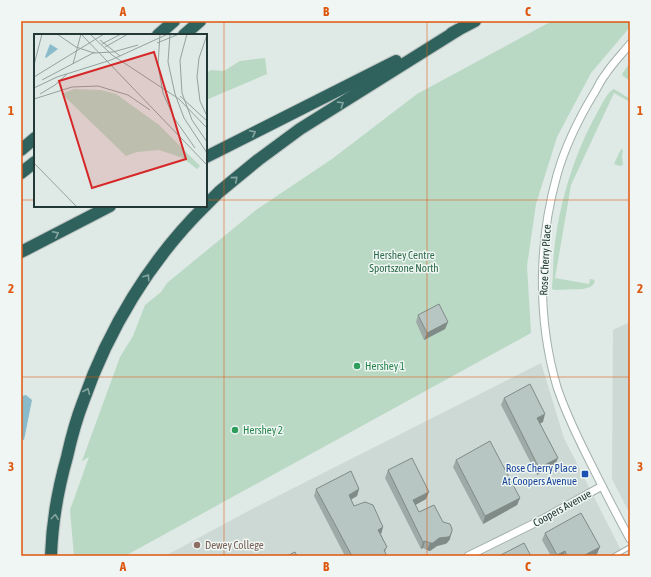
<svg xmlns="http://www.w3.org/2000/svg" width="651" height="577" viewBox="0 0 651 577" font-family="'Asap Condensed',sans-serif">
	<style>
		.built { fill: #cdd9d5 }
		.green { fill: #b9d9c5 }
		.water { fill: #8abbcb }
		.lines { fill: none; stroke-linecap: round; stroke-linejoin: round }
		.service-casing { stroke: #a2b0ac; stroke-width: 5.5 }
		.minor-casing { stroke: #a2b0ac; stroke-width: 9 }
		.motorway-casing { stroke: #bcc3c2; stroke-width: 14 }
		.service { stroke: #fff; stroke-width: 3.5 }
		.minor { stroke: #fff; stroke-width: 7 }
		.motorway { stroke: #2f625c; stroke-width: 12 }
		.wall { fill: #9daaa7 }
		.shaded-wall { fill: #808b88 }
		.building { fill: #b7c6c2; stroke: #808b88 }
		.oneway { stroke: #85a5a0 }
		.grid { fill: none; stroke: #de570e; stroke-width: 1; stroke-opacity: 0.55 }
		.leisure-dot { fill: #2e9e5b; stroke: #eff6f3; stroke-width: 1.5 }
		.transit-dot { fill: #1a4fb4; stroke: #eff6f3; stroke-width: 1.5 }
		.education-dot { fill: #8d6e63; stroke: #eff6f3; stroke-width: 1.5 }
		.labels { text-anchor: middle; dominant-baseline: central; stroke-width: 3; stroke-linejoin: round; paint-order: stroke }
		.park-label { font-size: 11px; fill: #2e6c4c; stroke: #eff6f3 }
		.street-label { font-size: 11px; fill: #213834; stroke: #eff6f3 }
		.leisure-label { font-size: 11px; fill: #27864d; stroke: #eff6f3; text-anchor: start }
		.transit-label { font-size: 11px; fill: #164399; stroke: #eff6f3; text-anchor: end }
		.education-label { font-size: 11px; fill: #785e54; stroke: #eff6f3; text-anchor: start }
		.inset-road { fill: none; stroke: #93a29e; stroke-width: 1 }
		.view { fill: #d62828; fill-opacity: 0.15; stroke: #d62828; stroke-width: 2 }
		.inset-edge { fill: none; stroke: #213834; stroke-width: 2 }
		.neatline { fill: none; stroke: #de570e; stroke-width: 1.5 }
		.grid-label { font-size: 13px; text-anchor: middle; font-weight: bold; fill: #de570e }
	</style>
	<rect width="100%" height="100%" fill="#dfe9e5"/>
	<g class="built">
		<path d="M630 322V514L612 479 613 330Z"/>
		<path d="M541 363 564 438 624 556H165L252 509Z"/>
	</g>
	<g class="green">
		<path d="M552 21H630V27L591 73 557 137 536 204 527 266 531 333 125 556H74L70 510 89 457 82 461 120 357 133 336 145 305 161 292 167 283 256 210 332 159 417 94Z"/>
		<path d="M265 58 267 74 206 100V73L211 70 224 71 240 61Z"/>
		<path d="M630 63V70L629 71 630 72V81L623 76 622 74Z"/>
		<path d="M614 89 630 99V102L614 93 571 185 555 278 589 284 590 279H592L595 281 593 285 590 287 583 289 555 290 552 289C553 277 553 265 554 252 559 203 574 154 598 111 602 104 608 91 614 89Z"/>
		<path d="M621 149 623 150 622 157 623 165 620 166 614 164Z"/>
	</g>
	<path class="water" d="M26 395 32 400 24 440 21 439V405L22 396Z"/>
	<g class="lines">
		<g class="service-casing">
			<path id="service" d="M614 556 630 547"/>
		</g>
		<g class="minor-casing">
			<g id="minor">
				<path d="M630 44C622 54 612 64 605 75 600 81 597 89 593 95 578 120 565 147 557 175 538 243 537 319 557 387 565 411 576 434 587 456 601 484 615 512 630 539"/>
				<path d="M468 556 541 520 602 486"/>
			</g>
		</g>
		<g class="motorway-casing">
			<g id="motorway">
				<path d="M452 33 475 21"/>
				<path d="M158 35 174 21"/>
				<path d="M184 35 200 21"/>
				<path d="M21 150 35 138"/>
				<path d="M206 157 396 61"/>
				<path d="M21 173 35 162"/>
				<path d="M206 205 219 192 258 160 300 129 458 30"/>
				<path d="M21 252 110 206"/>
				<path d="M51 556C52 523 58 489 67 457 71 439 76 420 83 402 108 330 150 260 205 206"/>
			</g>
		</g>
		<use href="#service" class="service"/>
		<use href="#minor" class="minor"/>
		<use href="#motorway" class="motorway"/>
	</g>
	<g class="wall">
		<path d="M418 315 448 322 445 329 424 340 416 322Z"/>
		<path d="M504 398 543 422 540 423 555 465 537 475 501 405Z"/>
		<path d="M456 460 520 498 517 505 483 524 453 467Z"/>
		<path d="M388 470 426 499 415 505 419 512 450 539 447 543 445 544 437 546 430 551 427 550 423 548 421 549 385 478Z"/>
		<path d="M316 489H359L357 496 351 499 354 506 383 527 381 534 387 547 385 552 387 556H345L314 496Z"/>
		<path d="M545 533 597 554 594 556H551L542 540Z"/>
	</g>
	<g class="shaded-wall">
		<path d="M448 322 445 329 424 340 427 333Z"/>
		<path d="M545 414 543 422 535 426 537 418Z"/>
		<path d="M558 458 555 465 537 475 539 468Z"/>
		<path d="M359 489 357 496 347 502 349 495Z"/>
		<path d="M429 492 426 499 410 508 413 500Z"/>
		<path d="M520 498 517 505 483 524 485 516Z"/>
		<path d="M383 527 381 534 378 530Z"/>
		<path d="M452 531 450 539 447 543 445 544 437 546 430 551 427 550 430 543Z"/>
		<path d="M425 541 423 548 421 549 423 542Z"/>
		<path d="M600 547 597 554 594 556H583Z"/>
		<path d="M565 551 563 556H557V555Z"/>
	</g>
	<g class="building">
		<path d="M439 304 448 322 427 333 418 315Z"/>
		<path d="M530 384 545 414 537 418 558 458 539 468 504 398Z"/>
		<path d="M490 441 520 498 485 516 456 460Z"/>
		<path d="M412 458 429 492 413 500 419 512 434 505 443 522 450 524 452 529V531L450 536 448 537 439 538 433 543H430L425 541 423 542 388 470Z"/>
		<path d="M351 471 359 489 349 495 354 506 365 502 373 505 383 527 378 530 387 547 384 550 387 556H352L316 489Z"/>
		<path d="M581 513 600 547 583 556H567L565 551 557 555 545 533Z"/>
		<path d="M524 543 531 556H499Z"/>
		<path d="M295 552 297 556H287Z"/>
	</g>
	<defs><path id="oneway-chevron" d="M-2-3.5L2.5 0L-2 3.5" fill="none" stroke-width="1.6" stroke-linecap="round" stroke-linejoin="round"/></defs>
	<g class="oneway">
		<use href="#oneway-chevron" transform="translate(341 104) rotate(-32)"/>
		<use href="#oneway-chevron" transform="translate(253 133) rotate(-27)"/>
		<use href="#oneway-chevron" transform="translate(235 179) rotate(-40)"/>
		<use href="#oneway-chevron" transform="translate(56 234) rotate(-27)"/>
		<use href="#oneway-chevron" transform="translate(147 277) rotate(-56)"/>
		<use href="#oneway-chevron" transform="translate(87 391) rotate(-68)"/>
		<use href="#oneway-chevron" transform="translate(55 517) rotate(-83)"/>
	</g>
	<path class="grid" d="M224 21V556M427 21V556M21 200H35M206 200H630M21 377H630"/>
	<g class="leisure-dot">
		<circle cx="357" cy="366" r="4"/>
		<circle cx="235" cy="430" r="4"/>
	</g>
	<rect class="transit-dot" x="581" y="470" width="8" height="8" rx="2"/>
	<circle class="education-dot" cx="197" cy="545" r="4"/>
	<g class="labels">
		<g class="park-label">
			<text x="404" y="255">Hershey Centre<tspan x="404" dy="13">Sportszone North</tspan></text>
		</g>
		<g class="street-label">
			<text transform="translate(545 260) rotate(-87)">Rose Cherry Place</text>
			<text transform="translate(562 508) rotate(-29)">Coopers Avenue</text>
		</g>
		<g class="leisure-label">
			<text x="365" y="366">Hershey 1</text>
			<text x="243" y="430">Hershey 2</text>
		</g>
		<g class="transit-label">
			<text x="577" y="468">Rose Cherry Place<tspan x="577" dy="13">At Coopers Avenue</tspan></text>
		</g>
		<g class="education-label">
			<text x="205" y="545">Dewey College</text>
		</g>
	</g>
	<g transform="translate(34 34)">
		<rect width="173" height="173" fill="#dfe9e5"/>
		<path d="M40 55 67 56 82 60 125 91 166 132 163 135 149 124 125 116 103 118 92 122 28 60Z" fill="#b9d9c5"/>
		<path d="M16 10 24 15 12 24 11 23Z" fill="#8abbcb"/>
		<path class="inset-road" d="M23 0 42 13 60 19 79 18 104 11M47 0 173 131M56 0 78 21 145 65 173 94M126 0 124 31 129 59 140 84 161 114M136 0 134 28 141 60 150 84 173 119M153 0 146 26 148 59 158 86 173 108M173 1 165 24 163 43 166 67 173 82M66 6 86 22M123 9 145 0M68 10 87 0M71 13 94 0M39 30 47 0M0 31 8 0M0 43 70 0M8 46 61 18M0 54 23 43 77 26 134 0M6 60 21 51 33 40M146 62 173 87M0 65 38 53 64 52 94 61 116 76M0 129 43 173"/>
		<path class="view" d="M120 18 152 125 58 154 25 47Z"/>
		<rect width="173" height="173" class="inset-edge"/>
	</g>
	<rect width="651" height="577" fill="none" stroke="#eff6f3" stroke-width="44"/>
	<rect x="22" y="22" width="607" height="533" class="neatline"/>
	<g class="grid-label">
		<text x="123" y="16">A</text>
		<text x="326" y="16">B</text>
		<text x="528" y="16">C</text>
		<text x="11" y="115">1</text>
		<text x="640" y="115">1</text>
		<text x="11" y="293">2</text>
		<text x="640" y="293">2</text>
		<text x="11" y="471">3</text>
		<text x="640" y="471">3</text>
		<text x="123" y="571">A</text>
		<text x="326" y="571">B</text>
		<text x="528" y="571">C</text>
	</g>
</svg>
